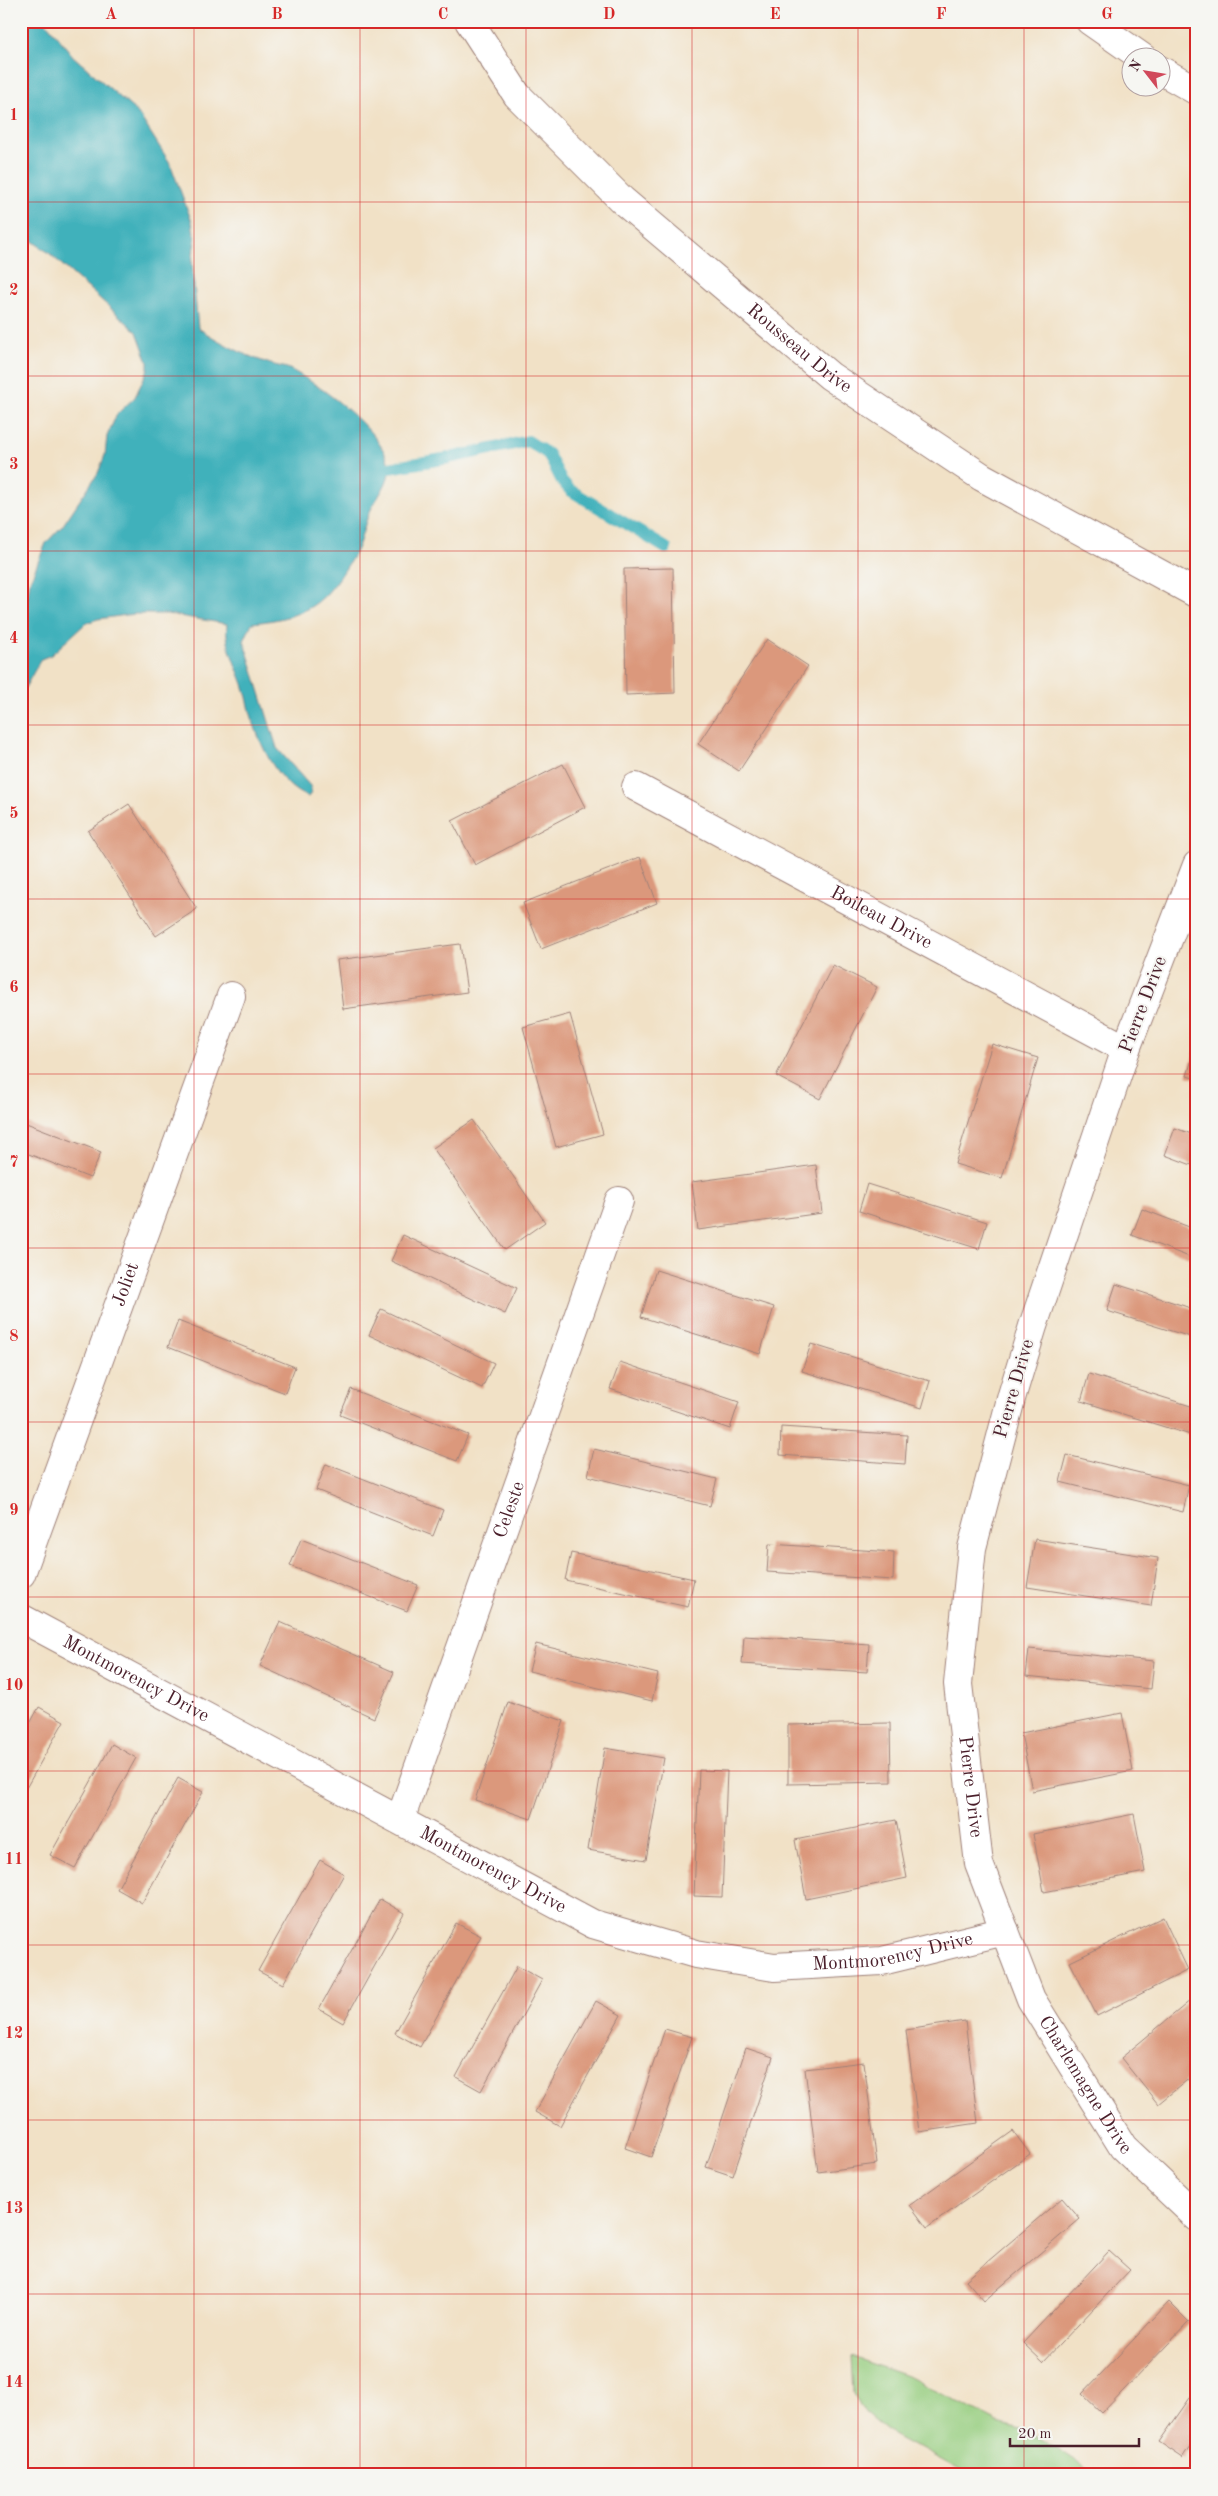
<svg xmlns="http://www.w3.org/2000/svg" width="1218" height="2496" viewBox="0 0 1218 2496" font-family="'Old Standard TT',serif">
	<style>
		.green { fill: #97ce80; stroke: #707656 }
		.water { fill: #41b1bb; stroke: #466873 }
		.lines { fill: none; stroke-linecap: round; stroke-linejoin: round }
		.stream { stroke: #41b1bb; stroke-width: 12 }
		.building { fill: #db987b }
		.minor-casing { stroke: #9e8078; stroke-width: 30 }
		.minor { stroke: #fff; stroke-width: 28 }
		.grid { fill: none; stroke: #d62828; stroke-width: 1; stroke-opacity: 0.55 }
		.labels { text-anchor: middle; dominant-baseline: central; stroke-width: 4; stroke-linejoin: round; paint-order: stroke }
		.street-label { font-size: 19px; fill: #4a1f2b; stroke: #f6f6f2 }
		.neatline { fill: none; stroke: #d62828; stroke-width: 2 }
		.grid-label { font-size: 16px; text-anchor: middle; font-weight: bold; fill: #d62828 }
	</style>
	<rect width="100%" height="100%" fill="#f6f6f2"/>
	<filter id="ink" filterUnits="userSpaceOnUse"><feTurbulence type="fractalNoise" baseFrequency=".02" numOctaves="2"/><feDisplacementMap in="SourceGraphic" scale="10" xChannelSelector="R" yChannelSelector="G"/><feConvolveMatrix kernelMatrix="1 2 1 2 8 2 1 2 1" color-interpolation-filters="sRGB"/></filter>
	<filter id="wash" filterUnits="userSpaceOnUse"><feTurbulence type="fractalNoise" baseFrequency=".0096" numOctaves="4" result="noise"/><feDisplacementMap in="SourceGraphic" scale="20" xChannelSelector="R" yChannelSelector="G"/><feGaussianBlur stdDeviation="1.12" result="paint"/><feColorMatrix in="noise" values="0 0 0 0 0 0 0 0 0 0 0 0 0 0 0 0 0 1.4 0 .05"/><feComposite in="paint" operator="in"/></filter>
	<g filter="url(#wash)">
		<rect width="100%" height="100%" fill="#f1e1c6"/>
		<path class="green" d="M852 2357 907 2376 998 2423 1031 2432 1096 2475H969L886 2430 862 2410 854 2394Z"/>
		<path class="water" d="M21 21H45L73 56 138 113 170 163 192 222 195 239 192 263 198 328C220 342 241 354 265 362 272 365 280 366 287 368 316 381 394 438 389 473 387 487 374 501 369 514 363 527 362 540 355 553 326 603 310 617 252 623L244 641 277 748 311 787V793L308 797C279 786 262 749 253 721 249 710 248 698 244 687 238 669 224 644 227 624L167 614H134L98 619 86 623 51 655 41 659 21 695V609L27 601 30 581 46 543 63 525 98 473 105 455 107 436 117 414 135 397 148 369V362L137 332 49 253 21 233Z"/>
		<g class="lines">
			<path class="stream" d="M389 468 449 458 528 441 548 454 562 481 570 490 666 548"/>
		</g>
		<g id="blocks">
			<g class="building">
				<path d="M673 568 675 693 626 695 624 569Z"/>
				<path d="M767 639 808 666 739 771 698 744Z"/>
				<path d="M563 764 585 807 475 865 452 821Z"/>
				<path d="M129 804 197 909 156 936 88 831Z"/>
				<path d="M640 857 657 903 541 949 523 903Z"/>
				<path d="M460 944 467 992 343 1009 337 960Z"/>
				<path d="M833 965 877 987 820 1099 776 1076Z"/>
				<path d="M570 1014 603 1134 556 1147 523 1027Z"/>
				<path d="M992 1044 1038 1058 1002 1178 955 1164Z"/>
				<path d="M1196 1046H1197V1079L1187 1076Z"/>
				<path d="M474 1120 545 1222 505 1250 433 1148Z"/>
				<path d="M21 1121 101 1152 90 1178 21 1151Z"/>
				<path d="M1175 1128 1197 1136V1167L1165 1155Z"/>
				<path d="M816 1165 822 1213 698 1230 692 1182Z"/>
				<path d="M867 1184 987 1222 979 1249 859 1211Z"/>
				<path d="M1142 1209 1197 1230V1260L1132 1235Z"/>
				<path d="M403 1235 517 1288 505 1314 391 1261Z"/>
				<path d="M656 1270 774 1307 760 1354 641 1317Z"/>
				<path d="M1116 1284 1197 1310V1339L1107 1311Z"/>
				<path d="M381 1309 494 1363 482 1388 369 1335Z"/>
				<path d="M178 1321 295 1367 285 1393 168 1347Z"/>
				<path d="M811 1344 930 1381 922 1408 802 1371Z"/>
				<path d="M620 1362 739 1402 730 1429 610 1389Z"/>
				<path d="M21 1374 25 1376 21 1386Z"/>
				<path d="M1089 1374 1197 1408V1437L1081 1401Z"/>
				<path d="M351 1389 468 1435 457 1461 340 1415Z"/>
				<path d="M781 1427 907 1435 905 1464 780 1455Z"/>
				<path d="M594 1449 717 1479 710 1506 588 1476Z"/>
				<path d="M1067 1455 1189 1485 1183 1512 1060 1482Z"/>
				<path d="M326 1464 443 1510 433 1536 316 1490Z"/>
				<path d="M301 1539 418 1585 407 1611 290 1566Z"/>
				<path d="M1035 1539 1158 1558 1151 1606 1027 1587Z"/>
				<path d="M769 1544 894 1552 893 1580 767 1572Z"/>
				<path d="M571 1553 694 1579 688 1607 565 1580Z"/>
				<path d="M280 1622 394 1672 374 1718 260 1666Z"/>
				<path d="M744 1636 869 1644 867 1672 742 1664Z"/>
				<path d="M536 1644 658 1674 652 1701 529 1671Z"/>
				<path d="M1029 1649 1154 1661 1151 1689 1026 1676Z"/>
				<path d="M508 1702 564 1721 531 1819 475 1800Z"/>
				<path d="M39 1707 64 1721 21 1797V1740Z"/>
				<path d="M1122 1713 1133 1771 1032 1791 1021 1733Z"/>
				<path d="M890 1723 891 1782 788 1784V1725Z"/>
				<path d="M112 1744 136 1758 75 1868 50 1855Z"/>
				<path d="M605 1748 664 1758 646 1860 588 1850Z"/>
				<path d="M699 1770 727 1771 722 1897 694 1896Z"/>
				<path d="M178 1778 203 1792 142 1903 117 1889Z"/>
				<path d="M1134 1814 1145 1872 1044 1892 1033 1834Z"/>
				<path d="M896 1820 907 1878 806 1899 795 1840Z"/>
				<path d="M320 1860 344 1874 283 1984 258 1971Z"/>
				<path d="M380 1899 404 1913 343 2023 319 2009Z"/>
				<path d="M1163 1917 1188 1970 1097 2016 1070 1962Z"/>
				<path d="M456 1923 481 1936 420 2047 395 2033Z"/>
				<path d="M517 1966 542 1980 481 2091 456 2077Z"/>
				<path d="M1197 1995V2072L1158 2104 1121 2058Z"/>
				<path d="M596 2001 621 2015 560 2126 535 2112Z"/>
				<path d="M965 2021 978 2123 919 2132 906 2030Z"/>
				<path d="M665 2029 692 2037 651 2157 625 2148Z"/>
				<path d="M746 2048 773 2057 733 2176 706 2167Z"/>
				<path d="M864 2062 877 2164 818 2172 805 2069Z"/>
				<path d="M1013 2131 1030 2154 927 2228 910 2205Z"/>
				<path d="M1062 2198 1080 2219 984 2301 966 2280Z"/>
				<path d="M1109 2251 1130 2270 1043 2362 1023 2343Z"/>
				<path d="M1169 2302 1189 2322 1102 2413 1082 2394Z"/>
				<path d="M1197 2388V2437L1183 2458 1159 2442Z"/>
			</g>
		</g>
	</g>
	<g filter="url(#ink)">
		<use href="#blocks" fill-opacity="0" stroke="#9e8078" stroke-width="1"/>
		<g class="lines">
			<g class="minor-casing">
				<g id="minor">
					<path id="s1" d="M469 21 517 95 622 200 830 376 982 477 1197 594"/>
					<path d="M1090 21 1143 58"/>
					<path d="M1160 70 1197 91"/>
					<path id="s2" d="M636 787 1126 1049"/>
					<path id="s3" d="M1197 865 1126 1049 1033 1326 1012 1395 972 1548 958 1684 979 1864 1031 1999 1123 2147 1197 2217"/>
					<path id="s4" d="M21 1574 231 996"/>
					<path id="s5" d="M21 1618 593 1924 696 1954 774 1967 882 1961 1005 1931"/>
					<path id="s6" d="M400 1820 619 1201"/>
				</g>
			</g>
			<use href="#minor" class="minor"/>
		</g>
	</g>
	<path class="grid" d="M194 21V2475M360 21V2475M526 21V2475M692 21V2475M858 21V2475M1024 21V2475M21 202H1197M21 376H1197M21 551H1197M21 725H1197M21 899H1197M21 1074H1197M21 1248H1197M21 1422H1197M21 1597H1197M21 1771H1197M21 1945H1197M21 2120H1197M21 2294H1197"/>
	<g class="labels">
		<g class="street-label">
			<text stroke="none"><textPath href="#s1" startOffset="468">Rousseau Drive</textPath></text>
			<text stroke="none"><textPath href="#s2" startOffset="278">Boileau Drive</textPath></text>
			<text transform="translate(1144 1005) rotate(-69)">Pierre Drive</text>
			<text stroke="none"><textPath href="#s4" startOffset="308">Joliet</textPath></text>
			<text transform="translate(1015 1389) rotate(-74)">Pierre Drive</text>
			<text stroke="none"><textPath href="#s6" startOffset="329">Celeste</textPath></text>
			<text stroke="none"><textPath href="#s5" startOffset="130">Montmorency Drive</textPath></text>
			<text stroke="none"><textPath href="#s3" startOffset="960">Pierre Drive</textPath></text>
			<text stroke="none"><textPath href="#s5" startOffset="535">Montmorency Drive</textPath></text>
			<text stroke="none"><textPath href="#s5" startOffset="955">Montmorency Drive</textPath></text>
			<text stroke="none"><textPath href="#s3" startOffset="1284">Charlemagne Drive</textPath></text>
		</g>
	</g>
	<rect width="1218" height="2496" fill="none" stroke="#f6f6f2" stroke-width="55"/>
	<g transform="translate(1146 72) rotate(301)"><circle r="24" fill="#f6f6f2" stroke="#b1a0a2"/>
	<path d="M0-4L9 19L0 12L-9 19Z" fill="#d1495b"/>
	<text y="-8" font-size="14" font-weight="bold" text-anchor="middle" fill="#4a1f2b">N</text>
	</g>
	<path d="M1010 2438v8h129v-8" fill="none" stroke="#4a1f2b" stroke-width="2.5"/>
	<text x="1018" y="2438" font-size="15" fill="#4a1f2b" stroke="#f6f6f2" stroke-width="4" paint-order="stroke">20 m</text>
	<rect x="28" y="28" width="1162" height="2440" class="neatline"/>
	<g class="grid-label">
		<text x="111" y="19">A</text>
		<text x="277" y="19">B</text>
		<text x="443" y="19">C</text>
		<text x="609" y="19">D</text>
		<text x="775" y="19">E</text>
		<text x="941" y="19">F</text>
		<text x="1107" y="19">G</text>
		<text x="14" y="120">1</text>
		<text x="14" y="295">2</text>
		<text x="14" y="469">3</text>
		<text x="14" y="643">4</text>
		<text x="14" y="818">5</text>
		<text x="14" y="992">6</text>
		<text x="14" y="1167">7</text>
		<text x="14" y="1341">8</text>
		<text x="14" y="1515">9</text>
		<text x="14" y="1690">10</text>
		<text x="14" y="1864">11</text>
		<text x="14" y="2038">12</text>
		<text x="14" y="2213">13</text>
		<text x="14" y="2387">14</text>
	</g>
</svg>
